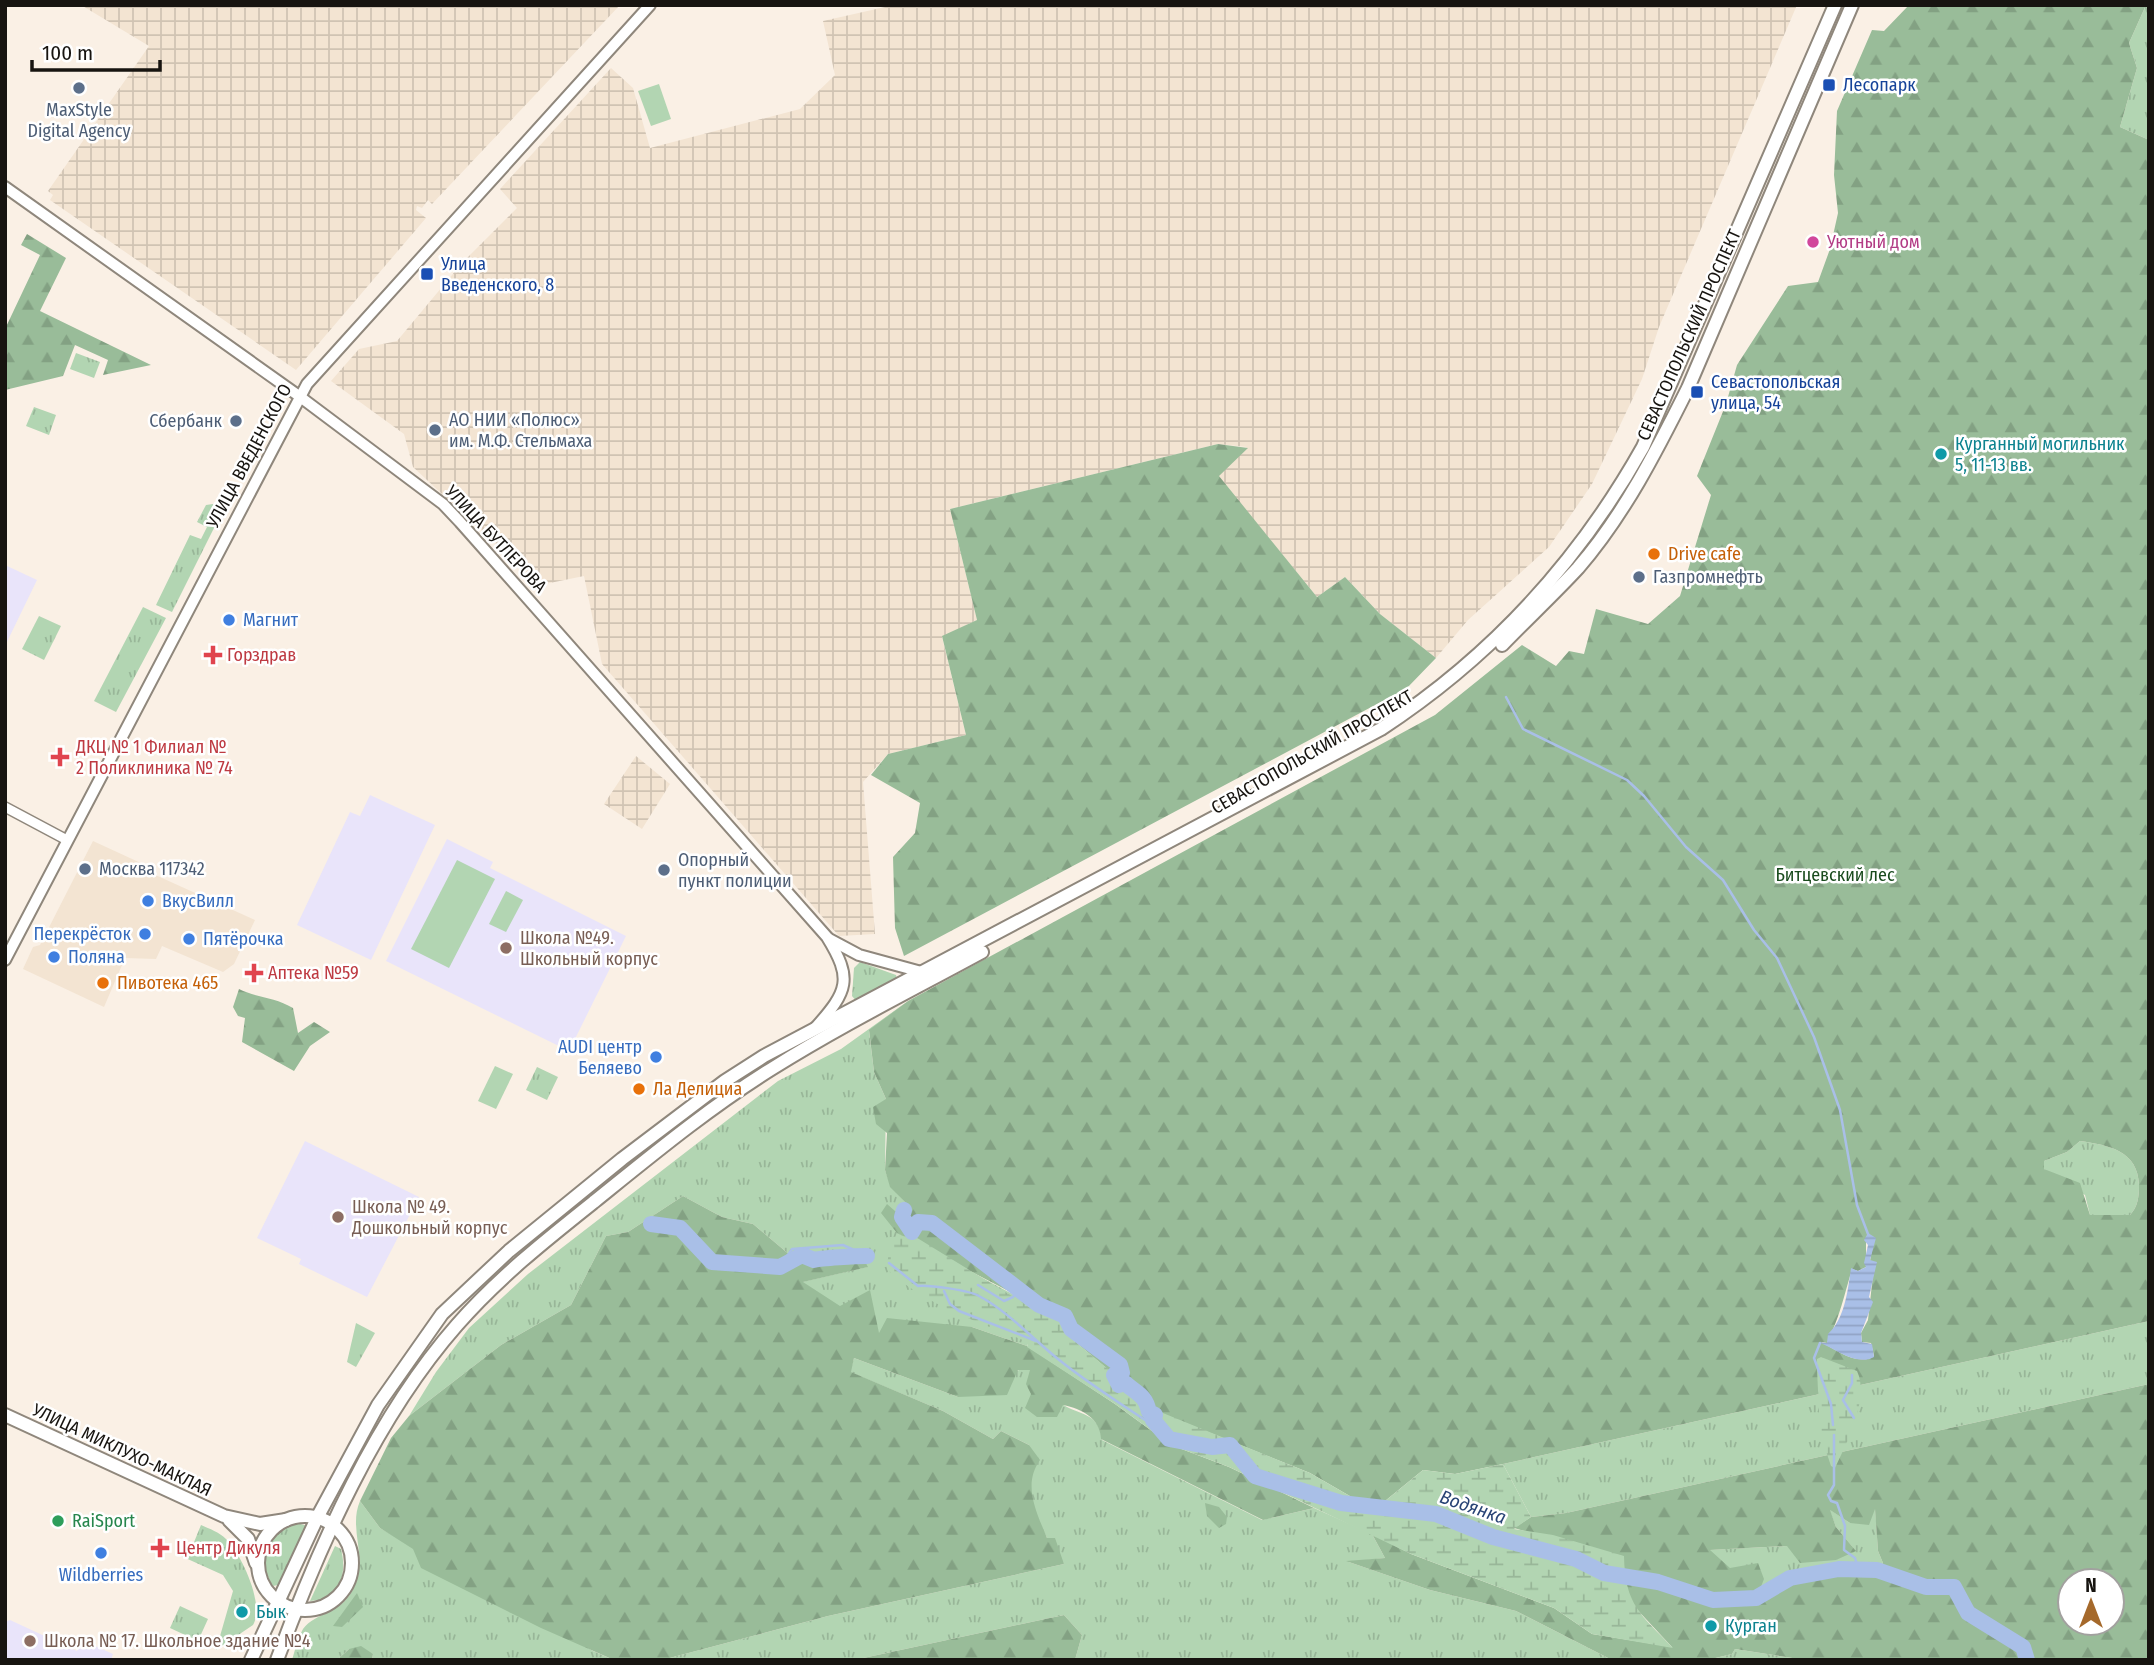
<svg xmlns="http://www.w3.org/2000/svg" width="2154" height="1665" viewBox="0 0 2154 1665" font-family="'Fira Sans Condensed',sans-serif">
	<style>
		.built { fill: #f3e4d2 }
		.industrial { fill: url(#industrial-grid) }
		.education { fill: #e9e4fa }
		.grass { fill: url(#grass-tufts) }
		.forest { fill: url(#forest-firs); fill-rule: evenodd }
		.wetland { fill: url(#wetland-marsh) }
		.pitch { fill: #b2d5b2 }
		.water { fill: url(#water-rules) }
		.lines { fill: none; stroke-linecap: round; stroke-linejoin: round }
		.stream { stroke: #a9bfe7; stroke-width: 2.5 }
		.river { stroke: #a9bfe7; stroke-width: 16 }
		.minor-casing { stroke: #8f877c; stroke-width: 12 }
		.tertiary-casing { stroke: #8f877c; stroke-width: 14 }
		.secondary-casing { stroke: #8f877c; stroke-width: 16 }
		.minor { stroke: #fff; stroke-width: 9 }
		.tertiary { stroke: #fff; stroke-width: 10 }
		.secondary { stroke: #fff; stroke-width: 12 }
		.transit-dot { fill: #1a4fb4; stroke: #fff; stroke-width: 2.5 }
		.service-dot { fill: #5c6f8a; stroke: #fff; stroke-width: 2.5 }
		.hotel-dot { fill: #d1479c; stroke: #fff; stroke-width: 2.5 }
		.culture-dot { fill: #0f9aa8; stroke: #fff; stroke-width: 2.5 }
		.food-dot { fill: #e8710a; stroke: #fff; stroke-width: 2.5 }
		.shop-dot { fill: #3f7fe0; stroke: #fff; stroke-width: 2.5 }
		.health-dot { fill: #e0444e; stroke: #fff; stroke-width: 2.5 }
		.education-dot { fill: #8d6e63; stroke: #fff; stroke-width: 2.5 }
		.leisure-dot { fill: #2e9e5b; stroke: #fff; stroke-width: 2.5 }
		.labels { text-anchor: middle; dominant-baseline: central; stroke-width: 5; stroke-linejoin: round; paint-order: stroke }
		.transit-label { font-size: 18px; fill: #164399; stroke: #fff; text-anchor: start }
		.service-label { font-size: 18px; fill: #4e5e75; stroke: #fff; text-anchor: start }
		.hotel-label { font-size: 18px; fill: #b23c85; stroke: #fff; text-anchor: start }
		.street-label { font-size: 18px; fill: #171410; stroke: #fff }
		.culture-label { font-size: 18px; fill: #0d838f; stroke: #fff; text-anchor: start }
		.food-label { font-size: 18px; fill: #c56008; stroke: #fff; text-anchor: start }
		.shop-label { font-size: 18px; fill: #366cbe; stroke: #fff; text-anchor: start }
		.health-label { font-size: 18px; fill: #be3a42; stroke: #fff; text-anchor: start }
		.park-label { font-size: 18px; fill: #194b1d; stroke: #fff }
		.education-label { font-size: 18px; fill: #785e54; stroke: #fff; text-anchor: start }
		.leisure-label { font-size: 18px; fill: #27864d; stroke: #fff; text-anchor: start }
		.water-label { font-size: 19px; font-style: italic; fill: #284375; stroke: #fff }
	</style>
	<defs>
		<pattern id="industrial-grid" width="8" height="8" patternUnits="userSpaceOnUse" patternTransform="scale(1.75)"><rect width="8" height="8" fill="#f3e4d2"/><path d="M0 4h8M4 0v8" fill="none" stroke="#d0c3b3"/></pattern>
		<pattern id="grass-tufts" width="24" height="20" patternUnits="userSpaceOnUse" patternTransform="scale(1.75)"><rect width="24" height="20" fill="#b2d5b2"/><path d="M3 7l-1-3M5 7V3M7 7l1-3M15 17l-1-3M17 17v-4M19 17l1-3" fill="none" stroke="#98b698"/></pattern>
		<pattern id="forest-firs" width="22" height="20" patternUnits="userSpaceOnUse" patternTransform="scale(1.75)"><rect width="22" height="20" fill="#99bc99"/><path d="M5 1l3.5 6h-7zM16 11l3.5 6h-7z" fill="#83a183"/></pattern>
		<pattern id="wetland-marsh" width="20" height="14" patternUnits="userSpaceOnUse" patternTransform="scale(1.75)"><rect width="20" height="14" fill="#b2d5b2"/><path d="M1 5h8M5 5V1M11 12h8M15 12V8" fill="none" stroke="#98b698"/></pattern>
		<pattern id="water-rules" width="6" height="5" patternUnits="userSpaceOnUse" patternTransform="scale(1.75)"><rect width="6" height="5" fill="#a9bfe7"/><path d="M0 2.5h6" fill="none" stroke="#91a3c5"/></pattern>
	</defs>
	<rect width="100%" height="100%" fill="#faf0e5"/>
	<path class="built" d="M93 841 143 864 151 873 255 920 234 964 223 972 162 946 156 959 125 958 104 1007 23 969 33 947 40 945Z"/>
	<g class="industrial">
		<path d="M81 5H620L432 204 428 200 422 208 417 206 416 210 426 218 296 370 50 200 53 195 48 191 149 46Z"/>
		<path d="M894 5H1797L1659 327 1642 379 1592 484 1549 547 1468 620 1436 658 1380 614 1345 577 1317 597 1218 476 1247 447 1218 444 950 509 977 620 942 637 966 735 888 754 863 782 875 934 839 936 602 664 584 576 540 585 413 467 404 434 331 381 359 349 397 341 462 263 517 208 500 189 611 68 633 88 650 148 800 109 835 75 823 21Z"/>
		<path d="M636 756 670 784 642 829 604 804Z"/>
	</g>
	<g class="education">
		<path d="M5 565 37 580 5 646Z"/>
		<path d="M370 795 435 825 371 960 297 925 350 812 360 816Z"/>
		<path d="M447 839 493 862 490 868 626 936 569 1051 386 961Z"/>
		<path d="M305 1141 419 1197 367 1297 299 1264 301 1259 257 1238Z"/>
		<path d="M10 1620 77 1651 82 1640 113 1654 111 1660H5V1622Z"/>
	</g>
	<g class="grass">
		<path d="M2146 5H2149V140L2120 127 2137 68 2129 43Z"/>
		<path d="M76 353 100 362 94 378 70 369Z"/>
		<path d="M34 407 56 415 49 435 26 426Z"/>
		<path d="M213 504 219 509V518L172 612 156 605 190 535 201 539 207 527 197 522 206 505Z"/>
		<path d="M143 607 166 618 116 712 94 701Z"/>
		<path d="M39 616 61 626 44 660 22 649Z"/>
		<path d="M860 962 896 975 897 979 857 1002 852 996 854 968Z"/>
		<path d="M908 1001 869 1031 874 1072 886 1099 885 1170 891 1187 909 1206 904 1211H895L898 1233 1044 1311 1027 1346 972 1327 879 1334 802 1282 867 1267 862 1256 797 1261 753 1224 722 1217 683 1196 628 1232 606 1236 571 1305 501 1345 409 1416 436 1372 469 1328 528 1274 778 1081 841 1049Z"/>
		<path d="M537 1067 558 1077 547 1100 526 1090Z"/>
		<path d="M2080 1141C2109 1145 2138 1151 2139 1185 2139 1196 2138 1207 2130 1215H2090L2085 1195 2044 1169V1161L2067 1152Z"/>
		<path d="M2149 1321V1384L1566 1513 1531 1517 1503 1464Z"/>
		<path d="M356 1323 375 1333 356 1367 347 1362Z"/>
		<path d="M854 1358 958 1397 1019 1370H1030C1040 1381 1050 1396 1062 1404 1079 1416 1099 1411 1102 1440L1262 1520 1314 1508 1372 1534 1385 1558 1349 1562 1430 1590 1516 1611 1612 1660H1075L1082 1635 1064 1615 854 1660H662L828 1616 1064 1564C1051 1545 1036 1523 1032 1500 1029 1484 1032 1463 1029 1445L1001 1431 993 1439 943 1411 850 1372Z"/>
		<path d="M360 1501 380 1528 593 1651 614 1660H372L373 1654 349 1649 337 1660H292C295 1650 298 1638 303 1629 316 1611 342 1616 355 1585 368 1557 348 1529 360 1501Z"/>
		<path d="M1875 1506 1878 1551 1883 1563 1877 1570C1832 1566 1793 1574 1756 1598L1709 1550 1787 1546 1855 1550 1836 1527 1829 1509 1850 1523Z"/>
		<path d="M297 1523 308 1526 278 1585 273 1586C256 1561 264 1529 297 1523Z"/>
		<path d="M201 1525C210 1529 219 1532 226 1539 242 1555 265 1605 253 1625L216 1650 233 1591 223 1575 181 1556 184 1550 190 1552Z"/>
		<path d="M335 1546 341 1549C346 1569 343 1585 328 1599L310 1601Z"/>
		<path d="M180 1606 208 1619 198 1641 170 1628Z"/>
		<path d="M1735 1649 1805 1660H1707L1732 1654Z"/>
	</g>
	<g class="forest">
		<path d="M1909 5H2146L2129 43 2137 68 2120 127 2149 140V1321L1503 1464 1455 1474 1423 1470 1374 1510 1310 1473 1158 1412 1072 1339 1064 1320 897 1233 881 1213 887 1204 895 1211H904L909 1206 890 1187 885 1170 887 1133 876 1124 873 1107 886 1099 874 1072 869 1030 908 1001 1435 715 1522 645 1556 666 1569 651 1584 654 1596 609 1648 624 1680 596 1711 495 1697 476 1726 404 1737 365 1788 286 1818 282 1830 249 1838 213 1834 175 1837 111 1872 30 1884 31ZM2080 1141C2109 1145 2138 1151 2139 1185 2139 1196 2138 1207 2130 1215H2090L2080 1183 2044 1169V1161L2067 1152ZM1866 1239 1872 1249 1870 1261 1874 1266 1868 1320 1861 1333 1862 1342 1871 1343 1874 1356C1859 1367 1836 1350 1821 1342L1827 1343C1840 1316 1844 1296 1852 1269L1858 1271 1866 1267Z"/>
		<path d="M27 234 66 258 40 311 151 365 103 375 108 360 75 345 63 376 5 390V329L40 255 21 245Z"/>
		<path d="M1218 444 1248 448 1219 476 1317 597 1345 577 1380 614 1436 658 1407 688 904 956 895 928 893 857 915 833 920 803 871 775 888 754 966 735 942 636 977 620 950 509Z"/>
		<path d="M239 989C257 998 275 997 293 1008L298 1033 314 1022 330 1032 310 1046 294 1071 242 1042 245 1018 238 1016 233 1007Z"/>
		<path d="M683 1196 722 1217 753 1224 797 1261 862 1256 868 1267 803 1282 840 1306 870 1290 879 1333 887 1318 972 1327 1027 1346 1115 1404 1171 1445 1229 1467 1314 1508 1263 1520 1101 1439C1100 1418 1082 1409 1063 1405L1057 1417H1037L1025 1408 1031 1394 1026 1384 1030 1370H1018L1007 1395 958 1397 854 1358 851 1372 943 1411 993 1439 1001 1431 1029 1445 1040 1460C1022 1485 1037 1513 1047 1538H1055L1064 1564 828 1616 662 1660H614L541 1628 421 1568 413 1549 380 1528 360 1501 391 1438 409 1416 501 1345 571 1305 606 1236 628 1232Z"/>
		<path d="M2149 1384V1660H1805L1735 1649 1732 1654 1707 1660H1612L1516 1611 1430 1590 1346 1561 1385 1558 1372 1534 1411 1554 1554 1608 1592 1634 1672 1647 1631 1603 1625 1579 1528 1532 1514 1528 1531 1517 1566 1513ZM1875 1509 1878 1551 1883 1563 1877 1570C1833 1566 1794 1574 1757 1597L1764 1579 1758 1563 1730 1568 1710 1550 1787 1546 1800 1563 1836 1560 1856 1551 1836 1527 1830 1510 1850 1523 1869 1525ZM2070 1581H2112V1623H2070Z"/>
		<path d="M1205 1503 1219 1507 1227 1517 1226 1524 1219 1528 1207 1516Z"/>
		<path d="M357 1593 363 1607 342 1627 333 1626Z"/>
		<path d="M1064 1615 1082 1635 1075 1660H854Z"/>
		<path d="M361 1646 373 1654 372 1660H337L349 1649Z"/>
	</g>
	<g class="wetland">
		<path d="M914 1236 1028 1306 1064 1320 1072 1339 1158 1411 1310 1473 1374 1510 1423 1470 1455 1474 1503 1464 1531 1517 1514 1529 1553 1535 1624 1556C1625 1606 1641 1614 1673 1648L1592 1634 1554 1608 1411 1554 1229 1467 1171 1445 1115 1404 1027 1347 1028 1342C981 1323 924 1305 887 1269L890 1237Z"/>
		<path d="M1821 1357 1857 1371C1870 1398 1846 1445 1835 1468L1831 1466 1820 1433 1817 1369V1359Z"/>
	</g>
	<g class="pitch">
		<path d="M659 84 671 119 651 126 638 91Z"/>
		<path d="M457 860 495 879 449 968 411 949Z"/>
		<path d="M506 891 523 900 506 932 489 924Z"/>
		<path d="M495 1066 513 1074 496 1109 478 1101Z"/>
	</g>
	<path class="water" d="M1868 1233 1876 1238 1870 1260 1877 1262 1869 1297 1873 1302 1861 1333 1862 1342 1872 1344 1874 1357C1856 1367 1835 1348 1818 1342L1827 1343 1828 1334C1845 1319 1848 1289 1851 1268L1858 1271 1866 1267 1864 1263 1868 1245 1864 1240Z"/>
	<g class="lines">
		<g class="stream">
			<path d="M1506 697 1523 729 1627 780 1644 796 1686 847 1723 880 1754 930 1777 958 1814 1037 1840 1110 1857 1205 1868 1234"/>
			<path d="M889 1263 918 1286C929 1285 969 1290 979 1296 1006 1310 1033 1339 1058 1359 1090 1385 1126 1407 1160 1430"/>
			<path d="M780 1267 792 1249 843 1245 867 1256"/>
			<path d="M978 1285 1004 1301 1013 1297 1018 1289"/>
			<path d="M944 1291 950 1304 959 1311 1036 1341"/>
			<path d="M1820 1343 1814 1358 1831 1404 1833 1425"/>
			<path d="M1852 1375V1383L1843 1400 1854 1418"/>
			<path d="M1834 1435V1485L1828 1495 1831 1501 1837 1503 1845 1526 1844 1550 1855 1558 1858 1568"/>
		</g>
		<g class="river">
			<path d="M904 1210 902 1217 912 1232 918 1222 932 1223 1039 1305 1065 1316 1071 1329 1120 1365 1122 1373 1114 1375 1119 1385 1125 1383C1137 1394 1145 1394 1149 1412L1155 1415 1153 1420 1169 1439 1212 1447 1230 1445 1255 1476 1341 1503 1436 1514 1493 1537 1576 1559 1604 1573 1658 1582 1713 1600 1756 1598 1790 1578 1839 1569 1877 1570 1926 1587H1954L1968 1613 2023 1647 2027 1660"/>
			<path d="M651 1224 680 1228 712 1262 780 1267 802 1255 814 1260C820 1258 857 1256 867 1256"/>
		</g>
		<g class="minor-casing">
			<path id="minor" d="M5 807 67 840"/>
		</g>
		<g class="tertiary-casing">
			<g id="tertiary">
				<path d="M5 187 299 396 443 504 460 522 827 937C853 979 848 991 816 1027"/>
				<path d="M829 939 859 955 925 973"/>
				<path d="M5 960 307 384 650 5"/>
			</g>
		</g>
		<g class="secondary-casing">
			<g id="secondary">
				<path d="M1502 645C1527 619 1554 594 1578 568 1624 515 1657 450 1688 388L1852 5"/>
				<path d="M5 1415 224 1516 260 1524 286 1520"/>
				<circle cx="305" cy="1563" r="47"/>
				<path d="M229 1520 248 1539 256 1563"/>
				<path d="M251 1660 318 1516 378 1405 442 1314 509 1251 622 1159 725 1081 764 1056 1381 729C1491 657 1579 561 1643 447L1835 5"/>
				<path d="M277 1660C319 1546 376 1417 457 1325 498 1278 546 1240 595 1201 652 1155 710 1107 773 1068 840 1026 912 990 982 952"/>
			</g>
		</g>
		<use href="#minor" class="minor"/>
		<use href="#tertiary" class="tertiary"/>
		<use href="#secondary" class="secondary"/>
	</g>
	<g class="transit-dot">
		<rect x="1822" y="78" width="14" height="14" rx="3.5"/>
		<rect x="420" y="267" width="14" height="14" rx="3.5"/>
		<rect x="1690" y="385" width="14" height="14" rx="3.5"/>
	</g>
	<g class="service-dot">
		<circle cx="79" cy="88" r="7"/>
		<circle cx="236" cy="421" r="7"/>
		<circle cx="435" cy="430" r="7"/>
		<circle cx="1639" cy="577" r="7"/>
		<circle cx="85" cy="869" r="7"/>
		<circle cx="664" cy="870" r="7"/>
	</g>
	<circle class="hotel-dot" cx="1813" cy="242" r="7"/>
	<g class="culture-dot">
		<circle cx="1941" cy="454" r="7"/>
		<circle cx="242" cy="1612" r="7"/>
		<circle cx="1711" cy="1626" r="7"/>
	</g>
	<g class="food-dot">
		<circle cx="1654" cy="554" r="7"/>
		<circle cx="103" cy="983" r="7"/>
		<circle cx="639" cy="1089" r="7"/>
	</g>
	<g class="shop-dot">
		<circle cx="229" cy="620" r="7"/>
		<circle cx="148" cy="901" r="7"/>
		<circle cx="145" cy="934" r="7"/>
		<circle cx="189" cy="939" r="7"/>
		<circle cx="54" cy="957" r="7"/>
		<circle cx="656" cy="1057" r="7"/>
		<circle cx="101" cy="1553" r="7"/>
	</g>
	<g class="health-dot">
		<path d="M209.5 644.5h7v7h7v7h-7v7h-7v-7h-7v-7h7z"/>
		<path d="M56.5 746.5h7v7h7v7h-7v7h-7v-7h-7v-7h7z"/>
		<path d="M250.5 962.5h7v7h7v7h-7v7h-7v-7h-7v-7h7z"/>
		<path d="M156.5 1537.5h7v7h7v7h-7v7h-7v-7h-7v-7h7z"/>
	</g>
	<g class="education-dot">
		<circle cx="506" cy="948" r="7"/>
		<circle cx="338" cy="1217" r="7"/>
		<circle cx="30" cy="1641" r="7"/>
	</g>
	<circle class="leisure-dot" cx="58" cy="1521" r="7"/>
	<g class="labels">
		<g class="transit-label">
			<text x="1843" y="85">Лесопарк</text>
			<text x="441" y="264">Улица<tspan x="441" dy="21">Введенского, 8</tspan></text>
			<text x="1711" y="382">Севастопольская<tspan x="1711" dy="21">улица, 54</tspan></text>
		</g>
		<g class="service-label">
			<text x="79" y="110" text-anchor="middle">MaxStyle<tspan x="79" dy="21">Digital Agency</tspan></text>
			<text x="449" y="420">АО НИИ «Полюс»<tspan x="449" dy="21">им. М.Ф. Стельмаха</tspan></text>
			<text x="222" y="421" text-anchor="end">Сбербанк</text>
			<text x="1653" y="577">Газпромнефть</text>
			<text x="678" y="860">Опорный<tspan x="678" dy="21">пункт полиции</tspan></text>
			<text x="99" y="869">Москва 117342</text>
		</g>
		<g class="hotel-label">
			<text x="1827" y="242">Уютный дом</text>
		</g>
		<g class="street-label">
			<text transform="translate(1689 335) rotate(-66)">СЕВАСТОПОЛЬСКИЙ ПРОСПЕКТ</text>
			<text transform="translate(249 456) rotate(-62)">УЛИЦА ВВЕДЕНСКОГО</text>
			<text transform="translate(496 539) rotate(47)">УЛИЦА БУТЛЕРОВА</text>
			<text transform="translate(1312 752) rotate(-30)">СЕВАСТОПОЛЬСКИЙ ПРОСПЕКТ</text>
			<text transform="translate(122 1450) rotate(25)">УЛИЦА МИКЛУХО-МАКЛАЯ</text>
		</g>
		<g class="culture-label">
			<text x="1955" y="444">Курганный могильник<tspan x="1955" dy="21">5, 11-13 вв.</tspan></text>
			<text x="256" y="1612">Бык</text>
			<text x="1725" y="1626">Курган</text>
		</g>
		<g class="food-label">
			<text x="1668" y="554">Drive cafe</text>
			<text x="117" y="983">Пивотека 465</text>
			<text x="653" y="1089">Ла Делициа</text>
		</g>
		<g class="shop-label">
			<text x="243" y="620">Магнит</text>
			<text x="162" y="901">ВкусВилл</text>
			<text x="131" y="934" text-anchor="end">Перекрёсток</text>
			<text x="203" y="939">Пятёрочка</text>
			<text x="68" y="957">Поляна</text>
			<text x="642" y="1047" text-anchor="end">AUDI центр<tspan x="642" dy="21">Беляево</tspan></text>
			<text x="101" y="1575" text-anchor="middle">Wildberries</text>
		</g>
		<g class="health-label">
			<text x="227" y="655">Горздрав</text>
			<text x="76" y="747">ДКЦ № 1 Филиал №<tspan x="76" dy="21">2 Поликлиника № 74</tspan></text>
			<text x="268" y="973">Аптека №59</text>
			<text x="176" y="1548">Центр Дикуля</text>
		</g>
		<g class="park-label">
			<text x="1835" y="875">Битцевский лес</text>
		</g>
		<g class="education-label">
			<text x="520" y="938">Школа №49.<tspan x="520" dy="21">Школьный корпус</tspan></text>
			<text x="352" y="1207">Школа № 49.<tspan x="352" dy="21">Дошкольный корпус</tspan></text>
			<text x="44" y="1641">Школа № 17. Школьное здание №4</text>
		</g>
		<g class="leisure-label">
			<text x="72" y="1521">RaiSport</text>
		</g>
		<g class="water-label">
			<text transform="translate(1473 1507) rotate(19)">Водянка</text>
		</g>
	</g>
	<rect width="2154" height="1665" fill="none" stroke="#171410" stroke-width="14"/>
	<g transform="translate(2091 1602)"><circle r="33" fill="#ffffff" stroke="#a2a19f" stroke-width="2"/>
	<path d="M0-5L12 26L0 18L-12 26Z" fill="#a5692b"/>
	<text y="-10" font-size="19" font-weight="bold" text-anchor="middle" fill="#171410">N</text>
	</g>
	<path d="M32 60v10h128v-10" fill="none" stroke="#171410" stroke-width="3.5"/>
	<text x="42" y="60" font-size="21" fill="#171410" stroke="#ffffff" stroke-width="5" paint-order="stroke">100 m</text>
</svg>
